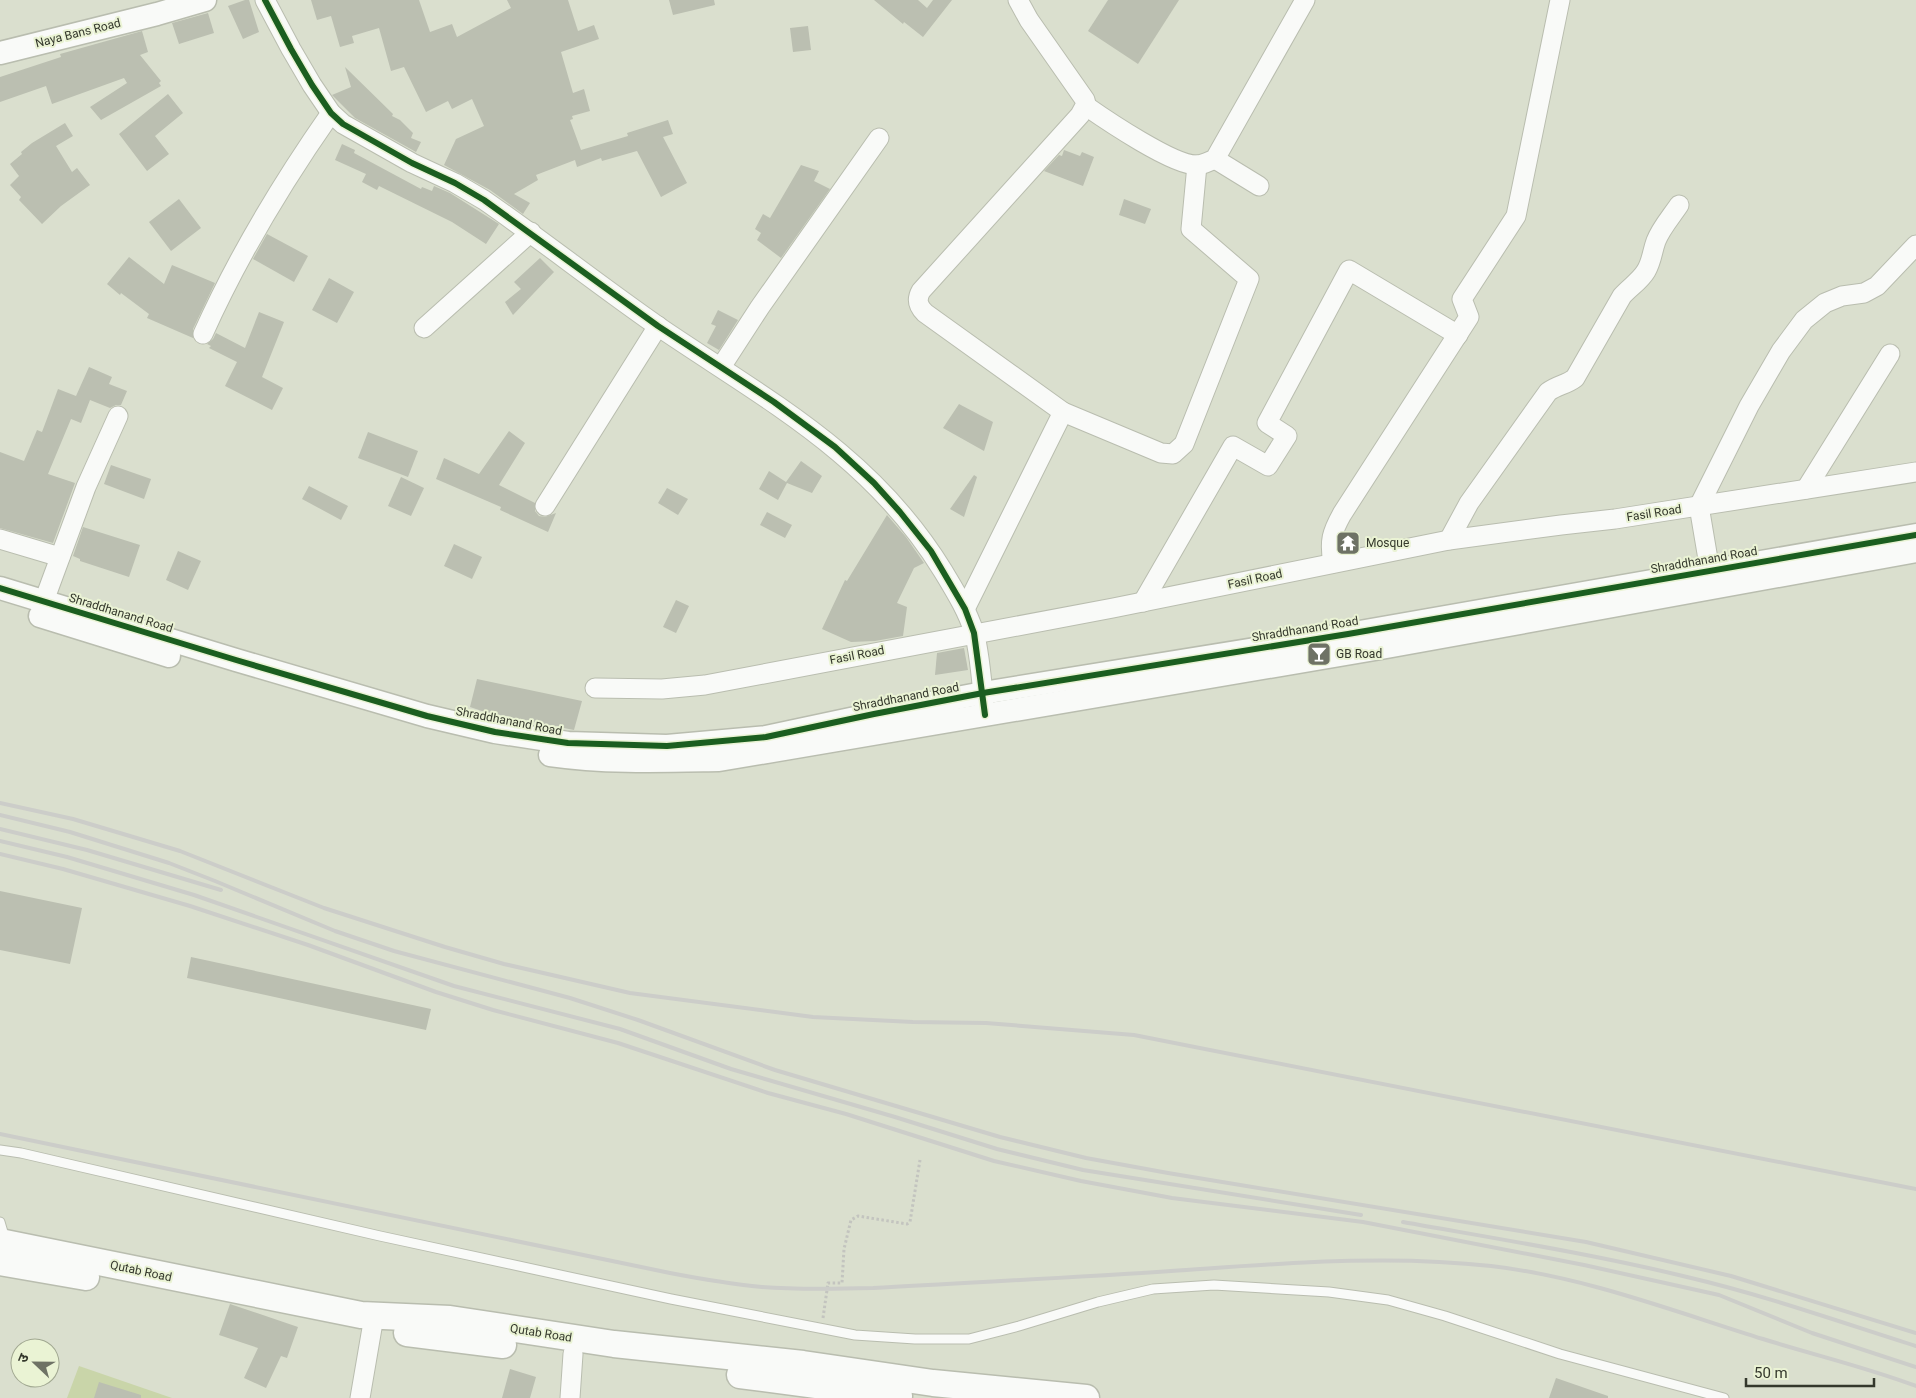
<svg xmlns="http://www.w3.org/2000/svg" width="1916" height="1398" viewBox="0 0 1916 1398" font-family="Roboto,'Noto Sans Devanagari',sans-serif">
	<style>
		.green { fill: #c9d5a9 }
		.building { fill: #bbbfb1 }
		.lines { fill: none; stroke-linecap: round; stroke-linejoin: round }
		.service-casing { stroke: #b9bdaf; stroke-width: 11 }
		.minor-casing { stroke: #b9bdaf; stroke-width: 21 }
		.tertiary-casing { stroke: #b9bdaf; stroke-width: 25 }
		.secondary-casing { stroke: #b9bdaf; stroke-width: 29 }
		.path { stroke: #c3c4bf; stroke-width: 3; stroke-dasharray: 2.5 2.5; stroke-linecap: butt }
		.service { stroke: #f9faf8; stroke-width: 9 }
		.minor { stroke: #f9faf8; stroke-width: 19 }
		.tertiary { stroke: #f9faf8; stroke-width: 22 }
		.secondary { stroke: #f9faf8; stroke-width: 26 }
		.rail { stroke: #cccdc9; stroke-width: 4 }
		.cycleway-casing { stroke: #eaf3d4; stroke-width: 9 }
		.cycleway { stroke: #1b5e20; stroke-width: 6 }
		.labels { text-anchor: middle; dominant-baseline: central; stroke-width: 4; stroke-linejoin: round; paint-order: stroke }
		.street-label { font-size: 12px; fill: #34382c; stroke: #eaf3d4 }
		.poi-label { font-size: 12px; fill: #34382c; stroke: #eaf3d4; text-anchor: start }
	</style>
	<rect width="100%" height="100%" fill="#dadfce"/>
	<path class="green" d="M79 1366 172 1398H67Z"/>
	<g class="building">
		<path d="M245 0H249L259 32 243 39 228 6Z"/>
		<path d="M311 0H419L430 32 452 24 457 37 511 8 507 0H568L578 31 594 25 599 39 561 52 573 93 584 89 590 111 572 116 573 119 570 120 581 150 628 136 627 133 668 120 673 134 663 137 687 183 661 197 637 151 602 161 601 158 577 167 575 160 536 175 538 180 514 194 530 203 523 214 490 190 444 165 456 139 484 126 472 99 452 109 448 101 426 112 404 67 391 71 379 28 352 36 354 43 340 47 331 16 317 20Z"/>
		<path d="M669 0H714L715 5 673 15Z"/>
		<path d="M874 0H918L927 8 933 0H952L923 37 904 22 903 24Z"/>
		<path d="M1108 0H1179L1138 64 1088 31Z"/>
		<path d="M208 13 214 33 179 44 172 23Z"/>
		<path d="M808 26 811 50 793 52 790 28Z"/>
		<path d="M142 31 148 52 140 55 161 81 159 83 161 86 101 120 90 107 127 83 124 78 52 104 46 86 0 102V77L61 57 60 54Z"/>
		<path d="M345 67 393 114 392 116 400 120 413 133 411 138 421 142 416 152 355 118 332 95 351 87Z"/>
		<path d="M168 94 183 113 155 136 169 154 147 171 119 134Z"/>
		<path d="M65 123 73 136 56 146 72 172 77 168 90 185 61 206 42 224 19 200 21 197 10 185 19 176 10 164 22 154 21 152 32 143Z"/>
		<path d="M342 144 355 150 354 153 421 189 422 187 432 191 434 186 450 193 499 224 486 244 452 222 379 186 377 190 362 182 366 174 335 160Z"/>
		<path d="M1064 150 1080 156 1082 152 1094 157 1083 186 1044 171 1059 155 1062 156Z"/>
		<path d="M801 165 819 171 814 181 830 189 781 258 757 240 761 233 755 229 763 214 770 218Z"/>
		<path d="M179 199 201 228 171 251 149 222Z"/>
		<path d="M1124 199 1151 209 1145 224 1119 215Z"/>
		<path d="M267 234 308 256 294 282 253 259Z"/>
		<path d="M129 257 164 284 172 265 215 283 193 329V338L147 318 149 314 121 293 120 295 107 284Z"/>
		<path d="M540 258 554 272 513 315 505 302 521 289 514 282Z"/>
		<path d="M329 278 354 292 337 323 312 310Z"/>
		<path d="M718 310 738 320 719 350 707 343 716 326 711 324Z"/>
		<path d="M259 312 284 322 262 377 283 388 272 410 225 386 237 362 209 348 211 346 207 344 213 339 216 333 245 348Z"/>
		<path d="M89 367 112 377 109 384 127 391 121 405H116L110 408 90 400 81 423 71 419 48 474 75 483 53 543 0 528V452L24 461 37 430 42 432 58 389 76 396Z"/>
		<path d="M959 404 993 422 984 451 943 428Z"/>
		<path d="M509 431 525 443 499 485 535 503V511L539 516 545 517 556 513 548 532 500 510 501 507 436 479 444 458 479 474Z"/>
		<path d="M368 432 418 451 408 477 358 458Z"/>
		<path d="M801 461 822 476 812 493 787 483 778 500 759 489 769 471 786 482Z"/>
		<path d="M111 465 151 479 144 499 104 484Z"/>
		<path d="M974 475 977 477 964 517 950 509Z"/>
		<path d="M401 477 424 488 411 516 388 506Z"/>
		<path d="M309 486 348 506 341 520 302 499Z"/>
		<path d="M667 488 688 499 678 515 658 503Z"/>
		<path d="M767 512 792 525 785 538 760 525Z"/>
		<path d="M887 515 906 537 924 563 914 568 897 603 907 607 903 636 875 641 851 642 822 629 845 580 847 581Z"/>
		<path d="M83 527 140 545 129 577 80 561V559L73 556Z"/>
		<path d="M454 544 482 557 472 579 444 566Z"/>
		<path d="M178 551 201 561 188 590 166 580Z"/>
		<path d="M676 600 689 606 676 633 663 627Z"/>
		<path d="M964 648 968 670 935 675 937 653Z"/>
		<path d="M477 679 582 701 574 730 485 712 470 707Z"/>
		<path d="M0 891 82 908 70 964 0 950Z"/>
		<path d="M191 957 431 1009 426 1030 187 978Z"/>
		<path d="M230 1304 298 1327 287 1358 281 1356 266 1388 244 1378 258 1348 219 1335Z"/>
		<path d="M510 1369 536 1377 530 1398H502Z"/>
		<path d="M1556 1378 1608 1396V1398H1549Z"/>
		<path d="M99 1382 141 1395V1398H94Z"/>
	</g>
	<g class="lines">
		<g class="service-casing">
			<g id="service">
				<path d="M0 1150 21 1153 380 1236 671 1299 855 1335 915 1339H969L1019 1326 1098 1302 1153 1289 1214 1285 1329 1292 1388 1300 1445 1316 1560 1354 1724 1398"/>
				<path d="M0 1222 5 1239"/>
			</g>
		</g>
		<g class="minor-casing">
			<g id="minor">
				<path d="M265 0 291 49 312 85 331 113 343 124 412 163 455 183 484 200C543 241 600 286 659 327 768 401 872 455 943 571 955 591 967 610 974 632 980 654 982 683 984 707"/>
				<path d="M1018 0 1029 20 1085 100 1086 104 1080 115 921 291C916 300 918 306 925 313L1063 412 1161 453 1173 454 1184 444 1249 279 1191 229 1197 165"/>
				<path d="M1086 106C1106 120 1174 166 1197 165 1203 165 1210 161 1215 159L1305 0"/>
				<path d="M1215 159 1259 186"/>
				<path d="M424 328 531 232"/>
				<path d="M203 334C238 256 282 183 331 113"/>
				<path d="M721 367 760 307 879 138"/>
				<path d="M1806 489 1890 354"/>
				<path d="M545 506 658 326"/>
				<path d="M0 539 60 557"/>
				<path d="M1449 540 1469 503 1548 392C1557 385 1566 385 1575 378L1622 296C1630 287 1640 281 1646 271 1652 261 1652 252 1656 241 1661 228 1671 217 1679 205"/>
				<path d="M1333 563C1329 541 1332 532 1342 514L1469 317 1462 299 1516 216 1560 0"/>
				<path d="M1710 571 1699 506 1749 406 1781 351 1804 320 1825 303 1842 296 1864 293 1877 286 1916 245"/>
				<path d="M44 601 86 487 118 416"/>
				<path d="M1143 602 1233 446 1268 466 1287 436 1267 423 1349 270 1458 335"/>
				<path d="M965 609 1063 412"/>
				<path d="M595 688 662 689 705 685 1113 608 1449 540 1561 525 1615 519 1916 472"/>
				<path d="M360 1398 372 1328"/>
				<path d="M570 1398 573 1354"/>
			</g>
		</g>
		<g class="tertiary-casing">
			<g id="tertiary">
				<path d="M0 53 157 14 205 0"/>
				<path d="M0 588 236 660 427 716 495 732 568 743 667 746 766 737 874 714 983 693 1348 634 1916 535"/>
				<path d="M40 616 169 656"/>
				<path d="M550 755C607 763 662 761 719 760L1381 648 1916 551"/>
			</g>
		</g>
		<g class="secondary-casing">
			<g id="secondary">
				<path d="M0 1242 361 1315 450 1319 614 1344 803 1364 933 1383 1086 1398"/>
				<path d="M0 1262 86 1277"/>
				<path d="M407 1333 503 1345"/>
				<path d="M740 1375 899 1396"/>
			</g>
		</g>
		<path class="path" d="M823 1318 828 1283H842L844 1249 851 1220 858 1216 907 1224 910 1222 920 1160"/>
		<use href="#service" class="service"/>
		<use href="#minor" class="minor"/>
		<use href="#tertiary" class="tertiary"/>
		<use href="#secondary" class="secondary"/>
		<g class="rail">
			<path d="M0 803 73 819 180 851 324 908 445 947 504 964 630 993 813 1017 913 1022 986 1023 1134 1035 1916 1189"/>
			<path d="M0 815 70 832 169 863 215 881 335 931 394 951 570 998 638 1020 775 1070 1000 1137 1086 1158 1168 1173 1586 1242 1731 1276 1916 1333"/>
			<path d="M0 829 87 850 221 890"/>
			<path d="M0 841 67 857 194 895 454 986 620 1029 731 1069 895 1117 997 1149 1083 1170 1361 1215"/>
			<path d="M0 854 63 869 190 906 308 945 436 992 493 1010 618 1043 768 1093 846 1114 994 1161 1081 1181 1172 1198 1363 1222 1584 1265 1719 1295 1812 1333 1916 1367"/>
			<path d="M0 1134 670 1273C701 1279 731 1284 762 1287 799 1290 836 1289 873 1288 972 1282 1072 1278 1171 1271 1277 1264 1385 1254 1491 1266 1585 1277 1673 1311 1763 1339 1814 1355 1866 1367 1916 1386"/>
			<path d="M1403 1222C1498 1239 1593 1254 1687 1277 1764 1295 1840 1322 1916 1346"/>
		</g>
		<g class="cycleway-casing">
			<g id="cycleway">
				<path d="M265 0 291 49 312 85 331 113 343 124 412 163 455 183 484 200 658 326 774 402 835 447 874 483 900 512 931 551 965 609 974 633 985 715"/>
				<path d="M0 588 236 660 427 716 495 732 568 743 667 746 766 737 874 714 983 693 1348 634 1916 535"/>
			</g>
		</g>
		<use href="#cycleway" class="cycleway"/>
	</g>
	<defs>
		<g id="temple-square" transform="scale(1.25)"><rect x="-9" y="-9" width="18" height="18" rx="4" fill="#6e7265" stroke="#eaf3d4"/><path d="M0-6L5-2H3V0L6.5 2.5H4V6H1.5V3h-3V6H-4V2.5H-6.5L-3 0V-2H-5Z" fill="#fff"/></g>
		<g id="bar-square" transform="scale(1.25)"><rect x="-9" y="-9" width="18" height="18" rx="4" fill="#6e7265" stroke="#eaf3d4"/><path d="M-6-5H6L.8 .8V4.5H3.5V6h-7V4.5H-.8V.8Z" fill="#fff"/></g>
	</defs>
	<g fill-rule="evenodd">
		<use href="#temple-square" x="1348" y="543"/>
		<use href="#bar-square" x="1319" y="654"/>
	</g>
	<g class="labels">
		<g class="street-label">
			<text transform="translate(78 33) rotate(-14)">Naya Bans Road</text>
			<text transform="translate(1654 513) rotate(-9)">Fasil Road</text>
			<text transform="translate(1704 560) rotate(-10)">Shraddhanand Road</text>
			<text transform="translate(1255 579) rotate(-12)">Fasil Road</text>
			<text transform="translate(121 613) rotate(17)">Shraddhanand Road</text>
			<text transform="translate(1305 629) rotate(-9)">Shraddhanand Road</text>
			<text transform="translate(857 655) rotate(-11)">Fasil Road</text>
			<text transform="translate(906 697) rotate(-11)">Shraddhanand Road</text>
			<text transform="translate(509 721) rotate(11)">Shraddhanand Road</text>
			<text transform="translate(141 1271) rotate(12)">Qutab Road</text>
			<text transform="translate(541 1333) rotate(9)">Qutab Road</text>
		</g>
		<g class="poi-label">
			<text x="1366" y="543">Mosque</text>
			<text x="1336" y="654">GB Road</text>
		</g>
	</g>
	<g transform="translate(35 1363) rotate(292)"><circle r="24" fill="#eaf3d4" stroke="#a1a891"/>
	<path d="M0-4L9 19L0 12L-9 19Z" fill="#6e7265"/>
	<text y="-8" font-size="14" font-weight="bold" text-anchor="middle" fill="#34382c">उ</text>
	</g>
	<path d="M1746 1378v8h128v-8" fill="none" stroke="#34382c" stroke-width="2.5"/>
	<text x="1754" y="1378" font-size="15" fill="#34382c" stroke="#eaf3d4" stroke-width="4" paint-order="stroke">50 m</text>
</svg>
